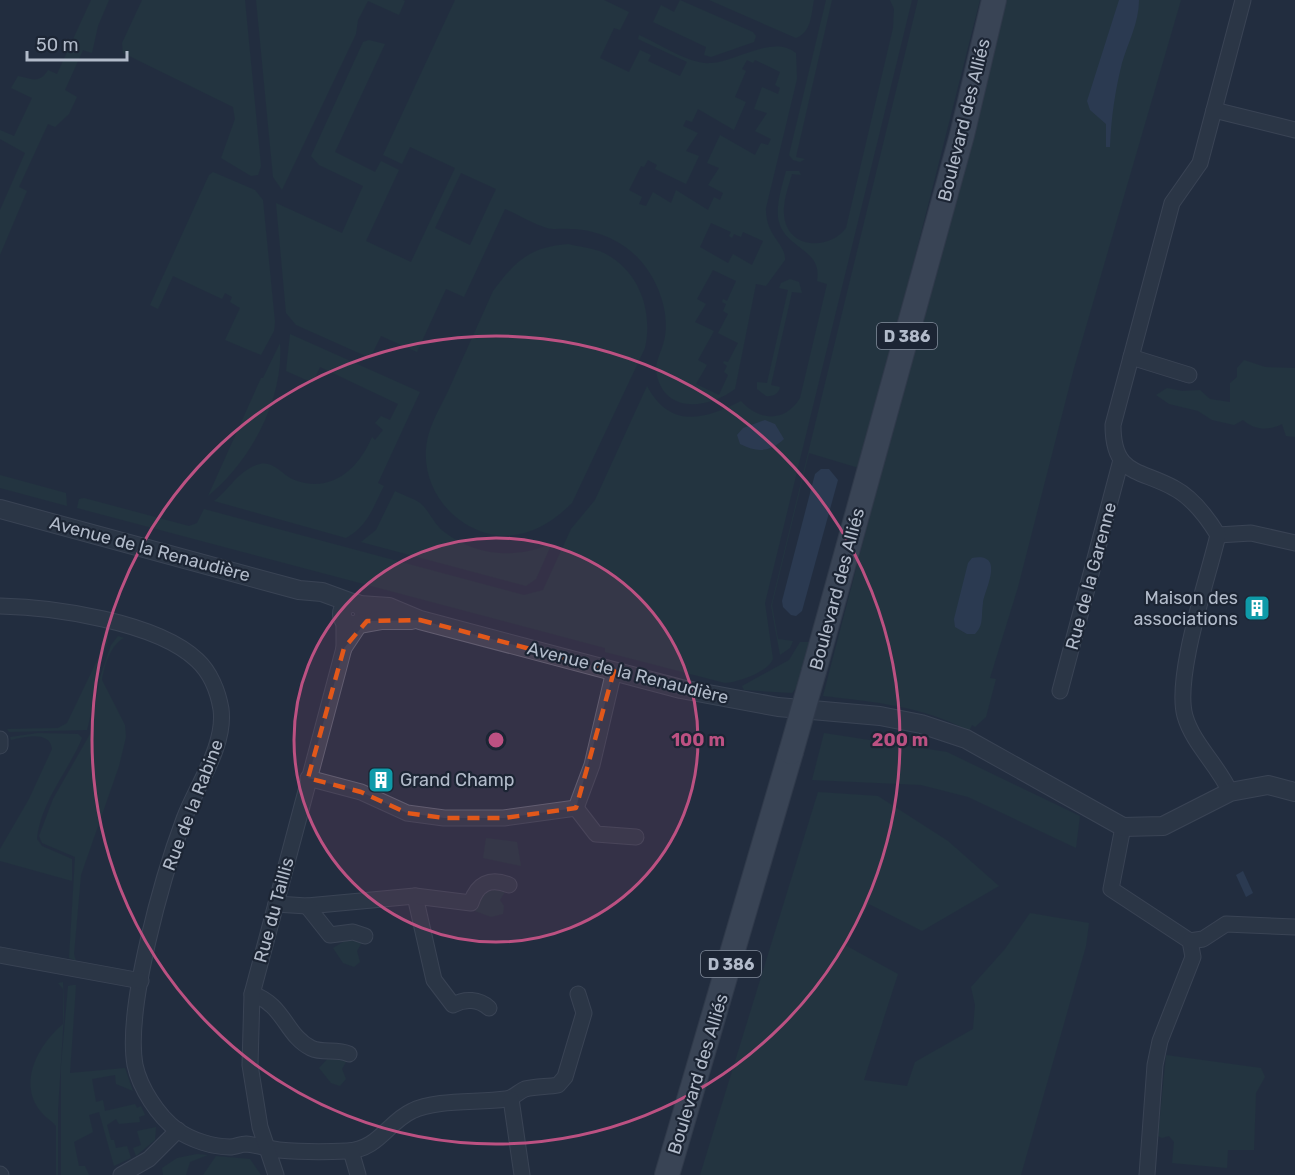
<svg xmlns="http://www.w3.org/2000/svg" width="1295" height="1175" viewBox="0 0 1295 1175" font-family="Rubik,sans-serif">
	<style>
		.green { fill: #243c40; fill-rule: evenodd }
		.water { fill: #354967 }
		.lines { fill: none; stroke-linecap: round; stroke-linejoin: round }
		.minor-casing { stroke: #555e6d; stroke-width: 17 }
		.tertiary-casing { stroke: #555e6d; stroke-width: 20 }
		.primary-casing { stroke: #404958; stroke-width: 26 }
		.minor { stroke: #37404f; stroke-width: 15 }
		.tertiary { stroke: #37404f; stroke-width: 18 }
		.primary { stroke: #545f6f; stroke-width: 24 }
		.primary-bridge-casing { stroke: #404958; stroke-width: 26; stroke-linecap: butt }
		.primary-bridge { stroke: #545f6f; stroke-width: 24 }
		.marked { fill: none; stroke: #e8590c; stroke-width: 4.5; stroke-dasharray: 12 8; stroke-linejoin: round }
		.ring { fill: none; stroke: #bc5182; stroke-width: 3 }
		.labels { text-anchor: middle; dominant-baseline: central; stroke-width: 4.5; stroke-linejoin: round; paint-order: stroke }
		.shield { fill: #1c2534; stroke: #858e9d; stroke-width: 1.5 }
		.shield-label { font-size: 16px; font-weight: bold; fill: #b2bbca }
		.street-label { font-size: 18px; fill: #b2bbca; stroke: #1c2534 }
		.poi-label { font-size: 18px; fill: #b2bbca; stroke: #1c2534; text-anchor: end }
		.centre { fill: #bc5182; stroke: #1c2534; stroke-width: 3 }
		.ring-label { font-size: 18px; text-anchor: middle; font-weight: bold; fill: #bc5182; stroke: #1c2534; stroke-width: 4.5; stroke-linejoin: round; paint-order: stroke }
	</style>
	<rect width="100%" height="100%" fill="#222e3f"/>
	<g class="green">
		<path d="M91 0H109L98 26 92 53 83 50 65 90 77 97 69 114 55 127 48 124 19 187 27 191 0 255V210L25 153 0 139V130L14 136 32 98 11 88 18 76C30 78 39 85 48 70L57 74Z"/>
		<path d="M142 0H245L261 166 258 175 251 176 221 158 235 119 233 107 123 53 122 43Z"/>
		<path d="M256 0H403L405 1 399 15 368 1 358 20 356 34 282 190 273 177Z"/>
		<path d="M455 0H604L629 12 620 30 614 28 600 58 629 72 640 50 651 55 648 61 680 76 687 62 638 39 639 35C660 44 690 65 711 63 736 62 773 34 796 53L797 79 766 208C765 236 786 243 785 260L766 286 756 284 735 389C708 409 663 415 656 371 655 363 662 350 664 341 671 314 658 280 640 260 623 241 596 229 570 229 563 228 554 230 547 228 533 224 519 215 505 209L464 297 446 289 417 352 381 336 370 358 296 325 286 313 276 203 342 233 363 186 319 165 311 156 363 42 369 40 385 44 335 152 375 172 381 161 399 170 366 241 411 262 455 168 410 147 402 164 383 155ZM747 60 753 63 755 60 780 72 775 85 780 88 778 94 762 87 754 109 767 113 755 131 771 139 768 145 761 143 755 155 720 135 707 163 719 168 708 185 723 193 720 200 714 197 708 210 676 190 671 203 653 192 646 206 639 204 642 197 629 190 641 166 644 167 648 160 657 165 655 169 686 184 699 156 686 151 698 133 683 126 686 120 692 122 698 109 734 130 746 102 735 97 746 71 742 69ZM461 173 496 189 470 245 435 228ZM711 223 731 232 729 236 732 238 734 234 741 237 743 232 763 241 752 265 733 254 728 263 700 247ZM713 270 736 281 727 301 723 299 722 302 726 304 723 311 728 314 718 333 738 343 728 362 724 361 723 363 727 366 724 372 728 375 719 395 696 384 707 365 698 360 714 331 695 322 706 304 697 299Z"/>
		<path d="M680 0 753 32 756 36 754 42 711 57 704 55 706 47 653 22 661 5 674 12Z"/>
		<path d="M709 0H814C811 14 812 32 796 38Z"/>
		<path d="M826 0H832L796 157 805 159 800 162 793 160 789 155Z"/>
		<path d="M890 0H912L765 603 773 659C768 672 738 682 725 683L605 652V648L77 508 79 499 84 498 189 526 197 523 204 509 524 595 543 590 571 529 595 500 647 386C670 429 704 420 741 401 759 421 785 423 800 398L827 284 817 281C823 249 786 249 779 222 775 207 782 186 786 171H799L801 175 792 174C788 188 781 206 785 221 792 250 831 249 846 228L893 28 894 9Z"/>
		<path d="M918 0H980L877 407 797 687 792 693 744 690 742 686 789 660 800 642H809L859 468 809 453 772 605 778 639 793 641 790 648 780 655 771 606Z"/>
		<path d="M1004 0H1181L1074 368 1018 587 990 678 996 679 986 717 975 727 972 725 969 731C922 706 875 702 823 696Z"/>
		<path d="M213 172 255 190 263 200 275 322 274 331 261 355 225 340 240 308 230 302 232 297 225 293 222 299 173 276 158 309 150 305 209 175Z"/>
		<path d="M568 244C579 247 594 248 604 253 640 271 653 312 645 348L572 503C549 526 520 542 486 533 444 521 416 476 429 433 434 417 443 402 450 387 464 355 479 323 493 291 515 261 530 247 568 244Z"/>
		<path d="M790 279 799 282 802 293 792 292 771 385 780 387C779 394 772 397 766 396L757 389V382L767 383 788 290 779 288 781 283Z"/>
		<path d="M290 334 420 392 378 483 384 486C373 507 368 526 346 538L214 501C230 489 239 469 260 464 273 461 282 474 292 479 330 495 358 470 372 437L375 440 383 430 375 423 381 416 390 420 398 404 320 367 313 383 286 371Z"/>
		<path d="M280 343C284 399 251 461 208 496L261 378H263Z"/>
		<path d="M1244 360 1265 367 1295 368V437L1286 436 1282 424C1269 431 1254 430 1243 420L1234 425 1212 420 1198 411 1169 404 1156 395 1167 388 1182 391 1200 390 1210 399 1230 402V383L1237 377V368Z"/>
		<path d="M0 475 66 493 67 506 0 488Z"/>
		<path d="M395 491C402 495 413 498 420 503 428 509 434 524 443 531 474 556 517 560 552 543L536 579 526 586 361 542 376 530Z"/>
		<path d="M104 631 108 633C109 643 104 651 101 660 92 683 94 707 87 730L9 732 7 729 58 728 67 723 103 648Z"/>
		<path d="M118 636 124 638C111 644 104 666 102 680L125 725 126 737 119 766 81 875 74 954 76 961 69 958 75 857 42 843 39 836 53 799 90 734 100 677 111 645Z"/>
		<path d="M38 733 78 734 82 738C68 772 41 801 37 839L42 846 72 859V881L0 861V849L29 799 52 749C50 730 24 737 11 740L10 737Z"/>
		<path d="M824 733 947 752 1080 816 1076 848 968 797 921 785 812 780Z"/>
		<path d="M818 792 878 796 948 841 999 886 922 931 869 904 845 945 898 974 864 1080 907 1086 915 1062 973 1029 975 1005 971 987 1005 949 1030 913 1089 923 1086 946 1021 1175H700Z"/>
		<path d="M486 838 517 842 521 866 483 858Z"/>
		<path d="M494 889 505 892 500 900 504 906 503 914 491 917 475 911 481 895Z"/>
		<path d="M348 939 362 942 357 951 360 962 354 967 343 963 333 948Z"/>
		<path d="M63 982 64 1014 58 1110V1175H56V1126C52 1121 46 1118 42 1113 16 1084 39 1044 63 1024V989L58 983Z"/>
		<path d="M73 985H76L70 1073 125 1068 133 1091 116 1084 115 1075 92 1079 96 1102 103 1100 105 1111 135 1104 137 1108 141 1106 145 1115 139 1117 140 1122 119 1124 116 1119 107 1125 111 1140H114L116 1148 127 1146 131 1158 114 1166 99 1112 89 1115 93 1132 74 1142 79 1166H85L89 1175H61V1066L68 986Z"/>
		<path d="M331 1055 347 1060 342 1069 346 1079 340 1086 331 1083 319 1068Z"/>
		<path d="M1166 1055 1261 1068 1265 1077 1256 1093 1254 1150H1228L1227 1168 1172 1163 1174 1142 1169 1136 1162 1138 1158 1136Z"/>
		<path d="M156 1127 155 1140 136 1156 133 1148 141 1145 137 1131Z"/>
		<path d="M197 1154 208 1155 190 1162 186 1175H163L162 1168 177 1158Z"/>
		<path d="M216 1156 250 1159 261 1175H203Z"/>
	</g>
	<g class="water">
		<path d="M1119 0H1139C1139 23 1128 42 1122 63 1115 91 1111 118 1110 147H1106V124L1090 110 1087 101Z"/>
		<path d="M765 420 775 424 784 439C770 452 758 453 740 444L737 435 743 428Z"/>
		<path d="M821 469H829L838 480 802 611 796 616 791 615 783 607 782 601 815 474Z"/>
		<path d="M972 558C1006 552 985 589 983 603 981 616 984 625 975 634H967L955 627 954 619 968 563Z"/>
		<path d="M1243 871 1253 893 1246 897 1236 875Z"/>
	</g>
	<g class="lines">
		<g class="minor-casing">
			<g id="minor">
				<path d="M1214 110 1295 130"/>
				<path d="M1131 357 1189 375"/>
				<path d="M1218 535 1251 533 1295 543"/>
				<path d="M0 606C54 607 157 622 197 660 210 672 218 691 221 709 226 746 196 786 184 819 163 875 125 1008 135 1065 140 1088 158 1116 177 1130 191 1140 213 1147 230 1147 235 1147 241 1144 246 1144 257 1145 269 1149 279 1150 301 1152 325 1152 347 1151 378 1150 388 1122 412 1111 436 1099 478 1103 506 1099 514 1098 518 1092 525 1089 536 1086 548 1087 558 1085L565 1077 584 1013 578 994"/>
				<path d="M344 620V648L360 624"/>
				<path d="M1060 691 1121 460"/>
				<path d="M0 739V746"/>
				<path d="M308 778 361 792 407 813 444 818H504L576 808 592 765 614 671"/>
				<path d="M1230 792C1218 765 1193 744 1185 716 1174 677 1208 578 1218 535 1207 517 1193 498 1174 488 1140 469 1113 476 1113 425L1172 203 1200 163 1243 0"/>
				<path d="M576 808 596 834 636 837"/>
				<path d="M1123 827 1111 889 1190 941 1193 957 1160 1041 1155 1065 1147 1175"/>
				<path d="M415 896 434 980 453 1005C465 998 479 999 489 1008"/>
				<path d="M276 904 307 906 415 896 471 903C477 884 490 877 509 885"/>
				<path d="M307 906 330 935 353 932 365 936"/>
				<path d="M1190 941 1203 939 1226 924 1295 927"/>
				<path d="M0 955 141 981"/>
				<path d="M252 994C284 1004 286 1036 311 1048 323 1054 336 1048 349 1054"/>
				<path d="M511 1099 522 1175"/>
				<path d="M351 1151 358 1175"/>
				<path d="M0 1174 1 1175"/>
				<path d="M121 1175 149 1159 178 1130"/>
				<path d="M276 1175 260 1127 250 1065 252 994 344 648"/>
			</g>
		</g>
		<g class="tertiary-casing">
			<g id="tertiary">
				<path d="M0 509 299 590 322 592 352 603"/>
				<circle cx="353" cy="614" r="11"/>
				<path d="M359 605 389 607 420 620 681 689 778 707 880 716 921 724 966 739 1123 827 1163 826 1230 792 1268 785 1295 792"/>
				<path d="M360 624 382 620H412"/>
			</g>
		</g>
		<g class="primary-casing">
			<g id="primary">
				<path d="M814 671 962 135 994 0"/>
				<path d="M667 1175 791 752"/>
			</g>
		</g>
		<use href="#minor" class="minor"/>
		<use href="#tertiary" class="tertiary"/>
		<use href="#primary" class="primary"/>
		<g class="primary-bridge-casing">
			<path id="primary-bridge" d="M791 752 814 671"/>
		</g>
		<use href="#primary-bridge" class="primary-bridge"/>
	</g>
	<path d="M0 0H1295V1175H0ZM420 620 614 671 576 808 504 818H444L407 813 361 792 308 778 344 648 367 621Z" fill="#222e3f" fill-opacity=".55" fill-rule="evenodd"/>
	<path class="marked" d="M420 620 614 671 576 808 504 818H444L407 813 361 792 308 778 344 648 367 621Z"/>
	<circle cx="496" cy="740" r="202" fill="#bc5182" fill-opacity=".12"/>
	<g class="ring">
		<circle cx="496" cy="740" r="202"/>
		<circle cx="496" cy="740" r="404"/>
	</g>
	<defs>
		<g id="building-square" transform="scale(1.35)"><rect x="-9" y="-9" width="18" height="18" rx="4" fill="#0f9aa8" stroke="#1c2534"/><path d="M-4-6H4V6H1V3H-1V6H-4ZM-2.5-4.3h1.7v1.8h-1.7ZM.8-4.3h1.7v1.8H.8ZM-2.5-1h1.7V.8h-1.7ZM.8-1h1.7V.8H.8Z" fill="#fff"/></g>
	</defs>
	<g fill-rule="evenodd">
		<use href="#building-square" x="1257" y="608"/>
		<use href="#building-square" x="381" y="780"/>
	</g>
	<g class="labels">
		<g class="shield">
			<rect x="877" y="323" width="60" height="26" rx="4.5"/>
			<rect x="701" y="951" width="60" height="26" rx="4.5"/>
		</g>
		<g class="shield-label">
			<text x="907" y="336">D 386</text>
			<text x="731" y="964">D 386</text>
		</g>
		<g class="street-label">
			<text transform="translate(964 120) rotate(-76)">Boulevard des Alliés</text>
			<text transform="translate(150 549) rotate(15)">Avenue de la Renaudière</text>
			<text transform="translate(1091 576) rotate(-75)">Rue de la Garenne</text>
			<text transform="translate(837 589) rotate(-75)">Boulevard des Alliés</text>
			<text transform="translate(628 673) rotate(14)">Avenue de la Renaudière</text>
			<text transform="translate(193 805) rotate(-69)">Rue de la Rabine</text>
			<text transform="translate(274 910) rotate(-75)">Rue du Taillis</text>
			<text transform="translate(698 1074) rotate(-73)">Boulevard des Alliés</text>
		</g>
		<g class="poi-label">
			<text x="1238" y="598">Maison des<tspan x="1238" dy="21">associations</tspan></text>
			<text x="400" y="780" text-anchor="start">Grand Champ</text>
		</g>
	</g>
	<circle cx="496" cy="740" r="9" class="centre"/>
	<g class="ring-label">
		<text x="698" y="746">100 m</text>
		<text x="900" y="746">200 m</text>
	</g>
	<path d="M27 51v9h100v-9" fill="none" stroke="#b2bbca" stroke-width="3"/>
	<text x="36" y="51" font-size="18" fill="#b2bbca" stroke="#1c2534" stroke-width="4.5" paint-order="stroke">50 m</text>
</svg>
